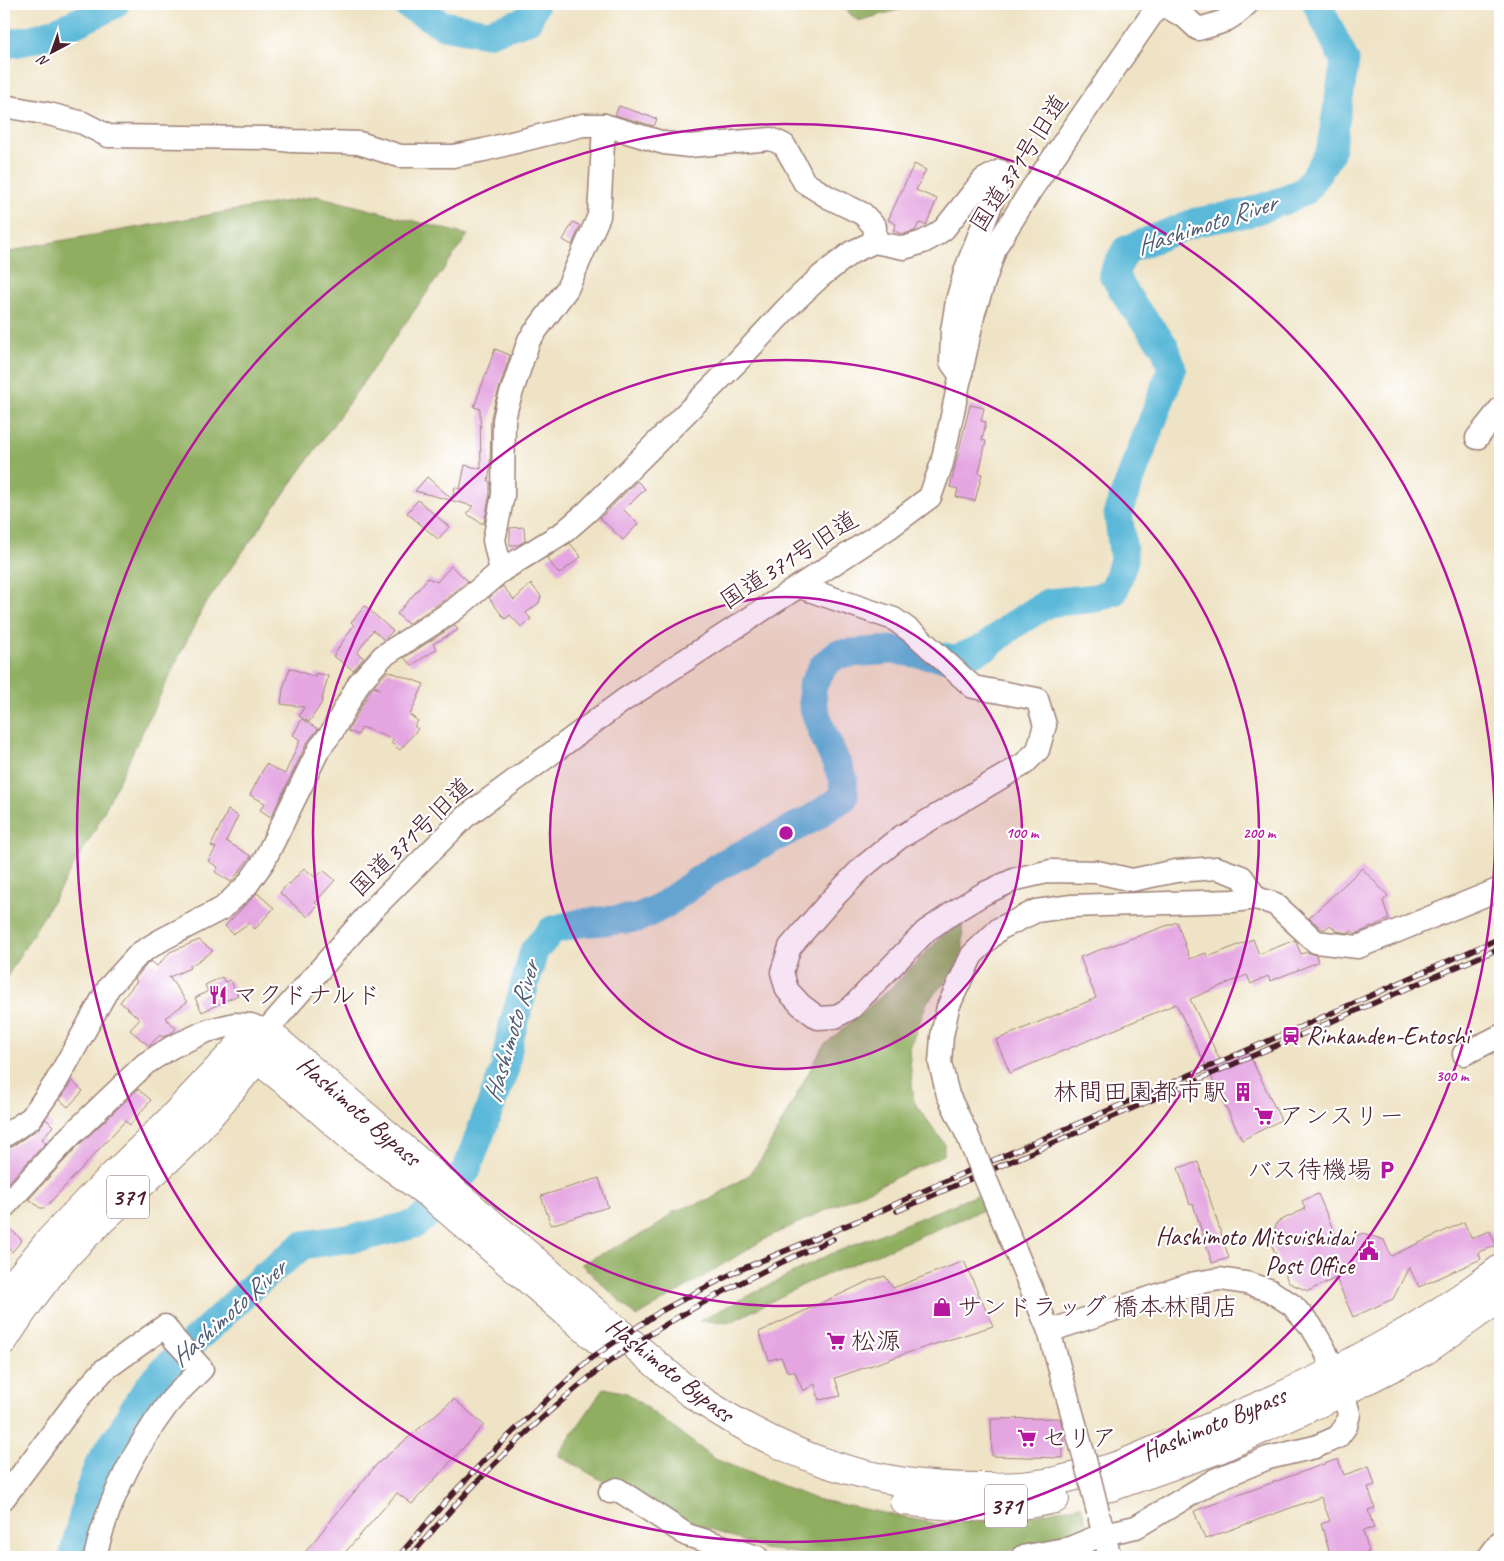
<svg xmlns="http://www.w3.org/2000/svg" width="1504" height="1561" viewBox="0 0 1504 1561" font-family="Caveat,'Klee One',sans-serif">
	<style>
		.forest { fill: #90ae61; stroke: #6d6646 }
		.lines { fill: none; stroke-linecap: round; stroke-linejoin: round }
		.river { stroke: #5ab8d8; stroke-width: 29 }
		.building { fill: #e4a5e1 }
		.minor-casing { stroke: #9c8178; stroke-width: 25 }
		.highway-casing { stroke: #9c8178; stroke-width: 30 }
		.minor { stroke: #fff; stroke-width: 22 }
		.highway { stroke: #fff; stroke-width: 28 }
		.rail-casing { stroke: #4a1f2b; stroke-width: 5.5 }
		.rail { stroke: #fff; stroke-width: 4; stroke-dasharray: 11; stroke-linecap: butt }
		.minor-bridge-casing { stroke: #9c8178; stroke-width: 25; stroke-linecap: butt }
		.minor-bridge { stroke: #fff; stroke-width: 22 }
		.ring { fill: none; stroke: #b5179e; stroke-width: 2.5 }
		.labels { text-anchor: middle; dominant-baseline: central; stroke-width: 4.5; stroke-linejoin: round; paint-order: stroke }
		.shield { fill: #fff; stroke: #80626b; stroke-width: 1 }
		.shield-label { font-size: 24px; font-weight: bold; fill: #4a1f2b }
		.street-label { font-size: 25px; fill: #4a1f2b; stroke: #fff }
		.poi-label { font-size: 25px; fill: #4a1f2b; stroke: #fff; text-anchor: start }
		.water-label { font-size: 26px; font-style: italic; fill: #505c70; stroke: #fff }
		.centre { fill: #b5179e; stroke: #fff; stroke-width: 2.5 }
		.ring-label { font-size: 15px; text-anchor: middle; font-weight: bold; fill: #b5179e; stroke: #fff; stroke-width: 4.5; stroke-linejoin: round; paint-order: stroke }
	</style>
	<rect width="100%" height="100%" fill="#fff"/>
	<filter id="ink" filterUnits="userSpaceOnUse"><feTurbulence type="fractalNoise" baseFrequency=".02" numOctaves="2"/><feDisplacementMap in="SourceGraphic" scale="10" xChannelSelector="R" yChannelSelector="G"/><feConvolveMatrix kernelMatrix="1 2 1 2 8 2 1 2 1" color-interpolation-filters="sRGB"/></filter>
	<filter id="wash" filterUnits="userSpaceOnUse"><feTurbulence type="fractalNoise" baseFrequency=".0096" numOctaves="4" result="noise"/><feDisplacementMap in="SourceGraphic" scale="20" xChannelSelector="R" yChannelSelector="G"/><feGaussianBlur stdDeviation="1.12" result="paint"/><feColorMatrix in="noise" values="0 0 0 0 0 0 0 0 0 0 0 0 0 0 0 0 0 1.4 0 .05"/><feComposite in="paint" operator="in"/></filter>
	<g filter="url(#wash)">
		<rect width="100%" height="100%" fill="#efe3c5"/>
		<g class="forest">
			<path d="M839 4H920L858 21Z"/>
			<path d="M317 196 468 235 202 609 94 832 4 982V254L31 246Z"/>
			<path d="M962 916 963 952 952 974 927 1002 909 1050 914 1102 944 1143V1155L768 1237 637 1317 581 1264 654 1228 674 1211 709 1200 750 1174 764 1155 823 1046 891 988Z"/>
			<path d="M977 1195 983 1210 807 1283 731 1322 699 1321 826 1256Z"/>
			<path d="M604 1388 627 1393 715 1459 815 1499 937 1524 1020 1518 1081 1505 1089 1532 974 1557H826L763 1549 641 1503 558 1455Z"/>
		</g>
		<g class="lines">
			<g class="river">
				<path d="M406 4 443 25 487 33 528 20 535 4"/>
				<path d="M4 44C44 41 79 22 115 4"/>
				<path d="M73 1557 90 1488 99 1464 123 1429 133 1410 152 1382 178 1356 263 1277 303 1245 366 1236 415 1224 428 1214 466 1171 505 1068 510 1037 534 951 552 930 580 923 638 918 664 905 717 867 813 818 844 797 843 778 821 729 813 705 812 687 823 666 837 654 892 650 957 659 987 646 1013 625 1048 603 1096 598 1114 591 1124 560 1118 512 1172 369 1165 347 1133 306 1113 274 1126 250 1196 222 1247 213 1285 200 1305 191 1330 153 1345 61 1317 4"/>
			</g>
		</g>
		<g id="blocks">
			<g class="building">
				<path d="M619 106 657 119 654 126 615 115Z"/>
				<path d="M914 164 926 170 916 190 937 199 926 225 919 223 915 231 903 234 893 231 896 224 888 220Z"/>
				<path d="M573 222 580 226 572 245 563 240Z"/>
				<path d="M495 349 510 355 495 402 491 417 490 469 488 481 490 482V494L484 523H481L467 514 473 506 415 491 427 477 452 499 455 487 460 489 465 465 481 469 480 409 474 407Z"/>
				<path d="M970 405 984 408 981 421 986 422 982 440 986 441 979 473 982 474 975 501 956 497 958 489 950 487Z"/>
				<path d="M637 481 645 489 624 510 638 524 623 540 600 518Z"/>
				<path d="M418 500 449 527 438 539 407 513Z"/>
				<path d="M524 527 525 541 518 545H510V528Z"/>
				<path d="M570 543 581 557 559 574 547 558Z"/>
				<path d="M451 566 468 581 446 599 408 624 397 614 428 578 437 582Z"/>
				<path d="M531 584 541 596 539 603 526 613 531 619 521 627 510 615 505 619 489 598 503 586 514 600Z"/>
				<path d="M365 606 393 631 384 640 373 630 357 653 364 658 353 670 333 656 354 625 351 622Z"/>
				<path d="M455 625 458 630 433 644 437 649 412 665 404 658Z"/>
				<path d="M290 668 315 677 316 673 328 676 321 704 309 722 299 716 304 707 281 704 283 689Z"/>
				<path d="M388 671 424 684 410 715 418 721 414 726 418 729 400 750 391 743 394 740 362 727 358 735 348 731 370 691 373 687 380 689 374 686Z"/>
				<path d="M302 719 318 729 307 743 271 817 260 810 265 803 250 795 266 764 285 774 300 740 293 735Z"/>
				<path d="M228 810 238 816 226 841 251 856 231 882 215 872 218 867 208 861 216 848 211 846Z"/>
				<path d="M304 868 316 878 323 870 335 880 315 903 318 905 308 917 280 893 288 883 290 884Z"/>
				<path d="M1362 868 1388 896 1383 901 1389 919 1356 934 1352 931 1349 933 1336 931 1330 925 1325 929H1322L1309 918Z"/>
				<path d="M257 893 274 908 255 929 249 923 233 934 225 926Z"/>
				<path d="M1177 922 1190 959 1206 953 1208 957 1253 939 1259 954 1295 940 1301 954 1307 952 1316 955 1318 962 1270 981 1268 976 1251 984 1247 975 1190 999 1221 1062 1247 1050 1281 1120 1242 1140 1176 1004 1010 1073 996 1040 1096 998 1080 957Z"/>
				<path d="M199 940 213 951 189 967 190 968 169 977 187 1002 165 1018 176 1028 173 1032 163 1037 160 1035 149 1046 130 1030 140 1019 120 1002 137 981 135 979 148 963 151 961 157 966 170 952Z"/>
				<path d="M222 977 225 982 230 980 238 995 202 1012 195 998 208 991 205 985Z"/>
				<path d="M72 1081 83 1091 68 1107 60 1100Z"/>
				<path d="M138 1089 151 1100 130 1125 125 1121 45 1208H40L29 1199 76 1148Z"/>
				<path d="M46 1119 53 1126 42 1139 46 1143 5 1186 4 1185V1149L11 1147 38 1129Z"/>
				<path d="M1198 1162 1229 1258 1212 1263 1193 1204 1190 1205 1178 1168Z"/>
				<path d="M599 1178 608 1207 551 1225 541 1196Z"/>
				<path d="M1318 1194 1339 1243 1363 1233 1384 1240 1391 1256 1464 1222 1471 1238 1490 1231 1496 1246 1478 1252 1481 1259 1419 1287 1409 1267 1393 1299 1353 1317 1336 1278 1308 1291 1289 1283 1270 1242 1277 1222 1305 1209 1302 1201Z"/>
				<path d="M4 1223 22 1240 12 1252 4 1245Z"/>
				<path d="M964 1261 993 1326 913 1351 835 1378 841 1396 819 1400 815 1384 803 1391 795 1372 787 1371 781 1357 769 1360 759 1332 871 1280 885 1276 893 1288Z"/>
				<path d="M454 1399 484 1425 412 1504 397 1493 341 1557H301L377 1464Z"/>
				<path d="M1060 1418 1063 1429V1458L992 1456 991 1419Z"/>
				<path d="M1338 1459 1344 1475 1369 1466 1375 1485 1368 1487 1375 1508 1368 1510 1374 1528 1363 1531 1369 1552 1361 1555V1557H1331L1321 1524 1330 1521 1321 1497 1205 1539 1194 1511Z"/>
			</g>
		</g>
	</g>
	<g filter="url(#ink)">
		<use href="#blocks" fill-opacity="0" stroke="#9c8178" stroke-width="1"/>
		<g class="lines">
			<g class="minor-casing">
				<g id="minor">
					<path d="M1161 4 1185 17 1198 29C1221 23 1230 21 1247 4"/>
					<path d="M4 106 49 114 83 123 108 136 266 138 292 141 359 143 400 156H453L484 150 583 125H604L664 143 689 146 771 139 784 145 795 164 804 182 828 197 863 214 875 227 874 242"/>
					<path d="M1477 438 1500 409"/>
					<path d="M501 571 494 540 503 495 504 420 507 406 529 340 567 289 599 216 604 125"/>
					<path d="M800 587 894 619 916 635 973 687 1037 699 1045 725 1038 750 1024 764 899 838 863 867 832 899 790 947 782 972 787 990 801 1005 818 1018 835 1017 851 1008 926 931 960 908 983 894 1016 879 1051 871 1097 872 1132 880 1176 871 1217 868 1242 877 1256 898"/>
					<path d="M260 1047 266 1031 372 910 465 817 624 700 890 527 930 497 942 463 974 312 996 246 1031 190 1159 4"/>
					<path d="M1464 1054 1500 1036"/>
					<path d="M966 1132 948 1095 940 1063 942 1036 948 1007 972 955 999 929 1036 911 1072 906 1233 901 1256 898 1275 904 1316 942 1358 947 1500 889"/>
					<path d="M4 1136 31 1118 56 1082 109 987 140 953 163 939 223 908 247 885 264 861 319 749 332 732 359 683 383 656 454 610 501 571 564 532 587 512 736 363 788 307 821 276 852 252 874 242 904 248 923 242 934 236 944 229 983 180 1000 171 995 194 966 269 957 301 952 331 951 362 961 376"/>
					<path d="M994 1199 1049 1331 1084 1456"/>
					<path d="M4 1207 67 1139 145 1064 172 1047 207 1031 235 1024 251 1025 266 1031"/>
					<path d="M610 1492 617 1489 687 1535 757 1557"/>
					<path d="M4 1498 81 1395 104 1370 165 1326 175 1340 202 1369C190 1381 175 1394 165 1408 133 1452 107 1504 95 1557"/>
					<path d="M1100 1520 1110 1557"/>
					<path d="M1022 1557 1070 1548 1104 1534 1136 1527 1215 1480 1268 1458 1315 1447 1338 1437 1346 1426 1349 1414 1343 1392 1324 1348 1311 1326 1292 1305 1269 1290 1246 1283 1220 1279 1195 1283 1049 1331"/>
					<path d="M1489 1557 1500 1542"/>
				</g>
			</g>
			<g class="highway-casing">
				<g id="highway">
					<path d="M244 1041 257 1059 304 1096 353 1139 430 1195 605 1346"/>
					<path d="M4 1296 49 1241 88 1200 166 1124 244 1041 266 1031 689 1392C784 1457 872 1489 988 1487 1007 1487 1027 1486 1045 1483 1057 1481 1068 1478 1080 1475 1090 1473 1101 1471 1110 1468 1126 1463 1141 1456 1155 1450 1186 1437 1216 1425 1245 1412 1336 1373 1422 1329 1500 1269"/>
					<path d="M4 1340C23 1310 43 1281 67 1255 105 1213 151 1178 191 1137 214 1112 235 1085 257 1059"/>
					<path d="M1100 1489 1111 1487 1219 1449 1343 1392 1426 1350 1500 1298"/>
					<path d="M904 1501C954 1507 1006 1511 1055 1499"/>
				</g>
			</g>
			<use href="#minor" class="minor"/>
			<use href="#highway" class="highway"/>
			<g class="rail-casing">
				<g id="rail">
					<path d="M897 1211 1500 948"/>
					<path d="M398 1557 446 1501 497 1447 591 1358 661 1311 737 1271 874 1214 943 1182 1289 1032 1500 938"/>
					<path d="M410 1557C468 1488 530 1424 601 1368 612 1359 624 1352 635 1344 697 1303 764 1269 833 1239"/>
				</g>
			</g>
			<use href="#rail" class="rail"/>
			<g class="minor-bridge-casing">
				<g id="minor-bridge">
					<path d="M966 1132 994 1199"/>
					<path d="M1084 1456 1098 1512"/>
				</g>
			</g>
			<use href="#minor-bridge" class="minor-bridge"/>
		</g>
	</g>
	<circle cx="786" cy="833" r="236" fill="#b5179e" fill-opacity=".12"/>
	<g class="ring">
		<circle cx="786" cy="833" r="236"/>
		<circle cx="786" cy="833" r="473"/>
		<circle cx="786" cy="833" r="709"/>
	</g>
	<defs>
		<g id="restaurant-bare" transform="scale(1.5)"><path d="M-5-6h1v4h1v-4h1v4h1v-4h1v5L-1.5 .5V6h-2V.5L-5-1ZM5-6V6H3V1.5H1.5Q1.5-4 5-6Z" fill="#b5179e" stroke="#fff" stroke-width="2.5" paint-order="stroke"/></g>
		<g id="station-bare" transform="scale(1.5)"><path d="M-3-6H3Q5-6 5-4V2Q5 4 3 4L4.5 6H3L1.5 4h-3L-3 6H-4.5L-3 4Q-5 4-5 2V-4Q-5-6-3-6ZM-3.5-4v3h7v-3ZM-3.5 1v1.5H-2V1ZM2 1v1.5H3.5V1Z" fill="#b5179e" stroke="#fff" stroke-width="2.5" paint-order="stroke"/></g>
		<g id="building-bare" transform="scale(1.5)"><path d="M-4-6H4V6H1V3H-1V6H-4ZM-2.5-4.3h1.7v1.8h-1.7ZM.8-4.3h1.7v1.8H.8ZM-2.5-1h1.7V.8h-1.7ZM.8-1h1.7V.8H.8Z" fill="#b5179e" stroke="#fff" stroke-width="2.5" paint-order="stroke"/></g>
		<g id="supermarket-bare" transform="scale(1.5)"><path d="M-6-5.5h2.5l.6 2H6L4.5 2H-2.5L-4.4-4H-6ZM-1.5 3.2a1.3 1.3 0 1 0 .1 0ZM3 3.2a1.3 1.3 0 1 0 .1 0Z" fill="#b5179e" stroke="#fff" stroke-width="2.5" paint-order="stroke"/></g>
		<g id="parking-bare" transform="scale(1.5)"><path d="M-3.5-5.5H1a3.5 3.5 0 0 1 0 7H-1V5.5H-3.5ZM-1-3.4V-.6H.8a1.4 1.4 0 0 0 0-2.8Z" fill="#b5179e" stroke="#fff" stroke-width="2.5" paint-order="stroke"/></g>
		<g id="civic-bare" transform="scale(1.5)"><path d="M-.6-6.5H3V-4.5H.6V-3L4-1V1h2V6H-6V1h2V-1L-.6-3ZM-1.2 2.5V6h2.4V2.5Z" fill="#b5179e" stroke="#fff" stroke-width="2.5" paint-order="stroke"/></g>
		<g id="shop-bare" transform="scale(1.5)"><path d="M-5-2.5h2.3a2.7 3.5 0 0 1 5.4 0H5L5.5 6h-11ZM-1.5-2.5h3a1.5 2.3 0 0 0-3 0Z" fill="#b5179e" stroke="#fff" stroke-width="2.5" paint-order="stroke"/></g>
	</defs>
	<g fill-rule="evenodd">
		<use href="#restaurant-bare" x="218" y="995"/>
		<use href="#station-bare" x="1291" y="1036"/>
		<use href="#building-bare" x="1243" y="1092"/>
		<use href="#supermarket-bare" x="1264" y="1116"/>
		<use href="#parking-bare" x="1387" y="1170"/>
		<use href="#civic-bare" x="1369" y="1251"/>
		<use href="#shop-bare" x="942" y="1307"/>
		<use href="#supermarket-bare" x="836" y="1341"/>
		<use href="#supermarket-bare" x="1027" y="1438"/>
	</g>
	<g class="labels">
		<g class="shield">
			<rect x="107" y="1175.5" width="42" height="43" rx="4"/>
			<rect x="985" y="1484.5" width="42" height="43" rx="4"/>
		</g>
		<g class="shield-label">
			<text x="128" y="1197">371</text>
			<text x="1006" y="1506">371</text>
		</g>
		<g class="street-label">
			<text transform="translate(1019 163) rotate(-57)">国道371号旧道</text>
			<text transform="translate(789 560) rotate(-33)">国道371号旧道</text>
			<text transform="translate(411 837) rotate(-44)">国道371号旧道</text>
			<text transform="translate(359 1111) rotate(41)">Hashimoto Bypass</text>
			<text transform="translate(670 1370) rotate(38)">Hashimoto Bypass</text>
			<text transform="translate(1214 1424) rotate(-23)">Hashimoto Bypass</text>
		</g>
		<g class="poi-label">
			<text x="233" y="995">マクドナルド</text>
			<text x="1306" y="1036">Rinkanden-Entoshi</text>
			<text x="1228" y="1092" text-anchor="end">林間田園都市駅</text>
			<text x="1279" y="1116">アンスリー</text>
			<text x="1372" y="1170" text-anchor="end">バス待機場</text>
			<text x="1354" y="1237" text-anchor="end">Hashimoto Mitsuishidai<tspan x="1354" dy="29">Post Office</tspan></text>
			<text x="957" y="1307">サンドラッグ 橋本林間店</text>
			<text x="851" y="1341">松源</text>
			<text x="1042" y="1438">セリア</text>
		</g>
		<g class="water-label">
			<text transform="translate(1206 224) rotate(-18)">Hashimoto River</text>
			<text transform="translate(511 1032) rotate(-74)">Hashimoto River</text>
			<text transform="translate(228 1313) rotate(-42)">Hashimoto River</text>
		</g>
	</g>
	<circle cx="786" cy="833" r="8" class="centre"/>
	<g class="ring-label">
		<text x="1022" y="838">100 m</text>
		<text x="1259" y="838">200 m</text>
		<text x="1452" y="1081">300 m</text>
	</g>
	<rect width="1504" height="1561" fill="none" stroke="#fff" stroke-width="20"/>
	<g transform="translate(52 52) rotate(221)" stroke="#ffffff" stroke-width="4" paint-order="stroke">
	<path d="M0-4L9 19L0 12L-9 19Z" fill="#4a1f2b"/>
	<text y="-8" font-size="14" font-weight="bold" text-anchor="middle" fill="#4a1f2b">N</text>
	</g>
</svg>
